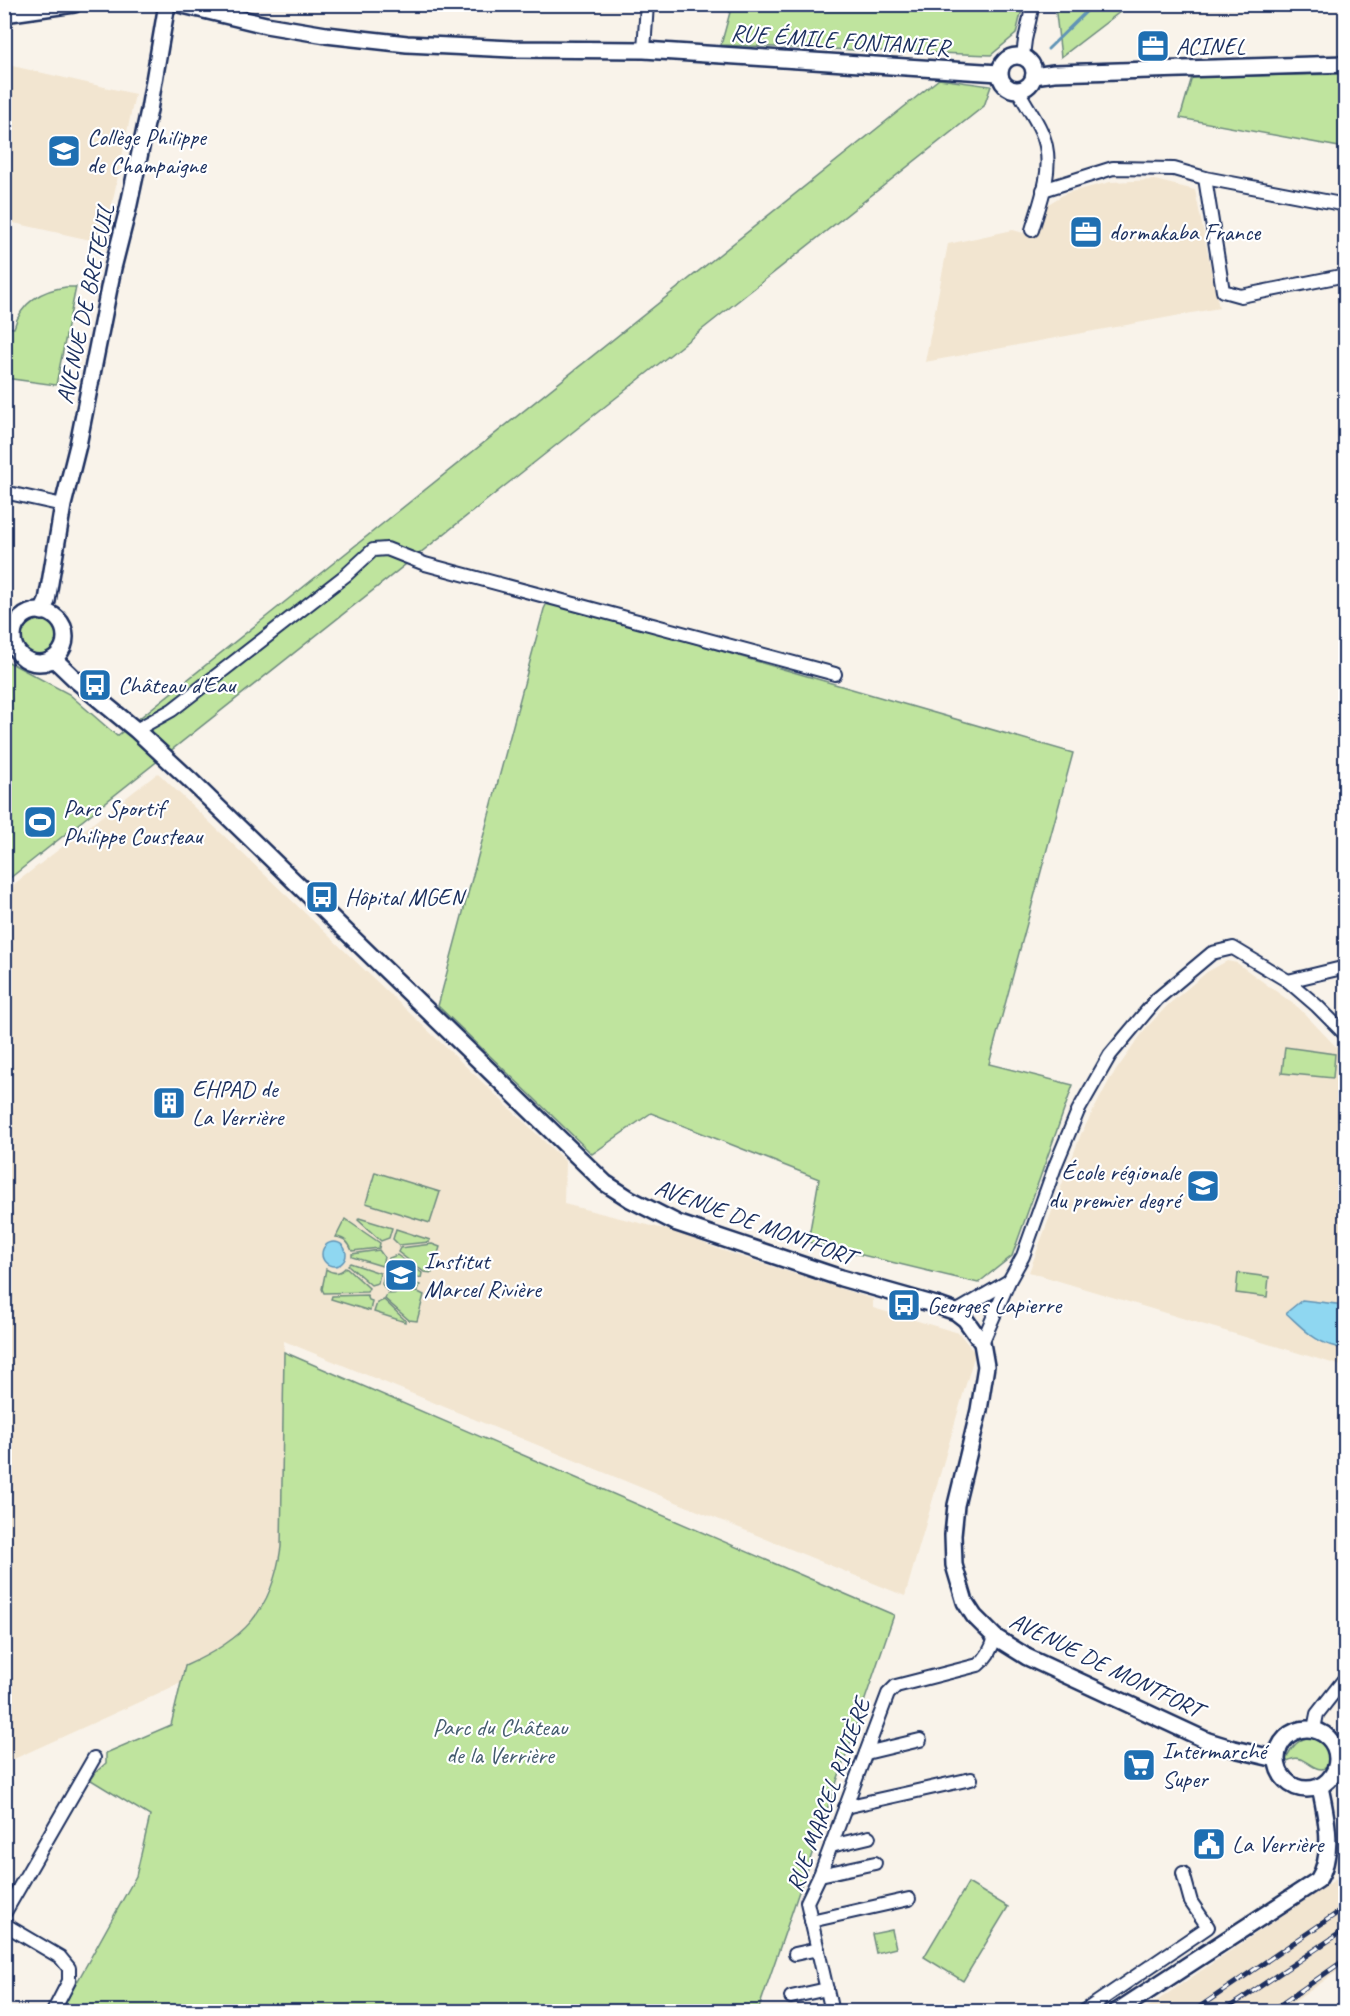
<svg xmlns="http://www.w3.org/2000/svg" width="1350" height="2016" viewBox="0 0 1350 2016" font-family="Caveat,sans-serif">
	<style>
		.built { fill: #f2e5d0 }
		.green { fill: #bfe49e; stroke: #6d8a7e; stroke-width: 1.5 }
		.water { fill: #8fd7f1; stroke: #6194b6; stroke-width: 1.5 }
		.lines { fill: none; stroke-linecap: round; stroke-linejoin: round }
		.stream { stroke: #6194b6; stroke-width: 3 }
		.minor-casing { stroke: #1b2f5e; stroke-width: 16 }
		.tertiary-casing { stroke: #1b2f5e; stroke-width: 20 }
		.minor { stroke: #fff; stroke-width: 12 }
		.tertiary { stroke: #fff; stroke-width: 15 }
		.rail-casing { stroke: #1b2f5e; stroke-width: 5 }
		.rail { stroke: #fff; stroke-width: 3; stroke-dasharray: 9; stroke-linecap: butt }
		.labels { text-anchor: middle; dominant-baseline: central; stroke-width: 4.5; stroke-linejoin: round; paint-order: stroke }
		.street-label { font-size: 24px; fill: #1b2f5e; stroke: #fff }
		.poi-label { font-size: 24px; fill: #1b2f5e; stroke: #fff; text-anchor: start }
		.park-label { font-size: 24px; fill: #445c6e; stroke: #fff }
	</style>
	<rect width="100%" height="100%" fill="#f9f3ea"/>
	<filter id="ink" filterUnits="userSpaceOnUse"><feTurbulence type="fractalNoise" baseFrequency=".0167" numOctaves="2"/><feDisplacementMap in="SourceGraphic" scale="12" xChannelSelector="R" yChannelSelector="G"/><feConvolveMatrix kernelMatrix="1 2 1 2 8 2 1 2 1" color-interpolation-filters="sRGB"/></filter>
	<g filter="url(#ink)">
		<g class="built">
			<path d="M8 65 135 94 104 243 5 221 4 78Z"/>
			<path d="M1155 180 1195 190 1219 308 925 362 948 244 1013 230 1034 236 1042 208 1066 193 1110 182Z"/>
			<path d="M158 773 565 1161 564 1204 676 1232 721 1250 873 1299V1308L959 1333 975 1353 905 1596 284 1341 281 1547 277 1571 260 1610 246 1628 231 1640 215 1652 185 1666 181 1683 5 1763V891Z"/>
			<path d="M1227 961 1237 963 1299 1008 1345 1056V1367L1029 1272 1081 1134 1110 1079 1146 1028 1169 1004 1207 972Z"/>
			<path d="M1345 1873V1966L1297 2000 1279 2011H1142Z"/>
		</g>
		<g class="green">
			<path d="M945 5 967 6 968 4 1023 5 1016 34 991 55 721 45 732 5Z"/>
			<path d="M1055 5V4L1129 5 1061 57Z"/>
			<path d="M1345 74V148L1180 118 1192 77Z"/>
			<path d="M939 79 991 86 984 106 5 882V660L69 694 117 736Z"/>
			<path d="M66 287H76L56 385 5 378V327L14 328C21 302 42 290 66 287Z"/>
			<path d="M548 601 1073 753 989 1064 1073 1085 1012 1256 978 1283 808 1242 819 1179 651 1113 592 1154 438 1006 544 609Z"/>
			<circle cx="41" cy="637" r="20"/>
			<path d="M1285 1047 1335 1054 1333 1078 1282 1073Z"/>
			<path d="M375 1172 440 1192 430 1223 366 1203Z"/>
			<path d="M359 1218 392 1228 389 1238 381 1241 358 1220Z"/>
			<path d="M345 1219 380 1243 379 1248 352 1251C349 1243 345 1238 336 1237Z"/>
			<path d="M396 1229 430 1240 429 1242 399 1245 393 1239Z"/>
			<path d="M432 1244 440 1247 432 1273 424 1272 398 1252 400 1248Z"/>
			<path d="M379 1250 384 1257 382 1266 352 1257V1254Z"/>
			<path d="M397 1255 422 1273 421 1278 386 1268 389 1258Z"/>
			<path d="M350 1263 380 1273 378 1283 371 1285 348 1265Z"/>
			<path d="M346 1267 369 1288 367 1292 324 1293 322 1289 326 1269C333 1274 340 1274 346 1267Z"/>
			<path d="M1238 1273 1269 1277 1267 1297 1236 1293Z"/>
			<path d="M384 1274 420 1285 418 1290 387 1291 382 1284Z"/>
			<path d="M418 1292 424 1295 417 1321 409 1320 385 1299 387 1294Z"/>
			<path d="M367 1295 369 1300 372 1301 370 1311 331 1299 332 1296Z"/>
			<path d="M384 1300 405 1320V1322L374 1312 377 1303Z"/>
			<path d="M284 1352 894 1615 758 2011H61L136 1876 150 1816 91 1780 96 1772 106 1763V1753L171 1725 185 1666C243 1640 272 1612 281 1547Z"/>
			<path d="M1309 1737C1324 1738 1335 1750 1331 1766 1310 1778 1306 1748 1286 1762 1288 1750 1297 1740 1309 1737Z"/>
			<path d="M968 1883 1008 1907 963 1981 924 1957Z"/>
			<path d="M892 1930 896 1948 876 1953 872 1934Z"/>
		</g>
		<g class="water">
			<circle cx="334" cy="1254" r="12"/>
			<path d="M1302 1300 1345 1305V1349C1316 1344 1307 1332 1286 1313Z"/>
		</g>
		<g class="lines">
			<path class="stream" d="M1048 49 1094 4"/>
			<g class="minor-casing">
				<g id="minor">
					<path d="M644 50 647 4"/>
					<path d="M1023 56 1025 40 1033 4"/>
					<path d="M1018 90C1027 108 1042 126 1046 146 1052 174 1040 203 1032 230"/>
					<path d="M1205 178 1223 291 1241 296 1346 275"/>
					<path d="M1043 190 1113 168 1174 169 1205 178 1346 205"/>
					<path d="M4 492 63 505"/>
					<path d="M136 730 172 710 346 575 373 550 387 549 425 564 835 674"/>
					<path d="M1288 981 1346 967"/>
					<path d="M956 1312 1009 1281"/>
					<path d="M982 1343 1009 1281 1023 1256 1056 1164 1078 1111 1110 1055 1157 999 1212 953 1233 948 1288 981 1317 1006 1346 1035"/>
					<path d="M1314 1729 1317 1714 1346 1677"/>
					<path d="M866 1753 920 1740"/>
					<path d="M845 1807 971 1779"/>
					<path d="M831 1846 869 1837"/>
					<path d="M820 1875 875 1863"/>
					<path d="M4 1914 94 1758"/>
					<path d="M811 1921 909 1899"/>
					<path d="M4 1924 60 1957 69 1968V1981L53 2012"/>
					<path d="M795 1954 818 1949"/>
					<path d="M791 1997 827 1989"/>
					<path d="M832 2012 807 1902 820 1875 888 1694 896 1686 978 1665C987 1658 992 1648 995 1637"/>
					<path d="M1083 2012 1208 1927 1191 1902 1183 1873"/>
				</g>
			</g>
			<g class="tertiary-casing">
				<g id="tertiary">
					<path d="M179 4 266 25 326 35 407 44 512 49 644 50 999 73"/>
					<path d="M4 14 74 4"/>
					<circle cx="1017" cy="73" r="17"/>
					<path d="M1034 76 1054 73 1346 64"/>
					<circle cx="39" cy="637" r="26"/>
					<path d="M42 612 47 601 63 505 78 445 113 268 128 209 149 110 167 4"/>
					<path d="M54 659 78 682 136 730 190 780 605 1183 630 1199 677 1223 841 1278 936 1305 956 1312 965 1319 982 1343 986 1366 979 1410 956 1505 953 1535 954 1565 965 1602 974 1616 995 1637 1027 1657 1208 1741 1234 1749 1276 1759"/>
					<circle cx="1307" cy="1759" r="30"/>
					<path d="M1116 2012 1318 1880C1335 1854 1326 1815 1320 1787"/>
				</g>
			</g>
			<use href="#minor" class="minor"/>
			<use href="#tertiary" class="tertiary"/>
			<g class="rail-casing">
				<g id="rail">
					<path d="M1192 2012 1346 1907"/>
					<path d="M1222 2012 1346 1929"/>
					<path d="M1270 2012 1346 1959"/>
				</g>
			</g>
			<use href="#rail" class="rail"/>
		</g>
	</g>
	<defs>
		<g id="office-square" transform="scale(1.725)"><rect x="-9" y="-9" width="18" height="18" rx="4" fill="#1f6fb2" stroke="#fff"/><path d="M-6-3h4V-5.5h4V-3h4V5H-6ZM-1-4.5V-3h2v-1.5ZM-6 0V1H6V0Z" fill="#fff"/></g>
		<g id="school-square" transform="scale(1.725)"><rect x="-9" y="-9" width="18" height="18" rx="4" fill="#1f6fb2" stroke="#fff"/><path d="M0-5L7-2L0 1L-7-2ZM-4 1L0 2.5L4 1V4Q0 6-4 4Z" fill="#fff"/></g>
		<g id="bus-square" transform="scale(1.725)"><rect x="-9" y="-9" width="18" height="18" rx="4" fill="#1f6fb2" stroke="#fff"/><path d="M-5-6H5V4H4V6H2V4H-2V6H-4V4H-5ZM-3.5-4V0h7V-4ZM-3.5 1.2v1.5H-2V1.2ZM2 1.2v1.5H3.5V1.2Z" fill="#fff"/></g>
		<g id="stadium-square" transform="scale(1.725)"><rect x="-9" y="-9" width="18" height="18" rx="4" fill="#1f6fb2" stroke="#fff"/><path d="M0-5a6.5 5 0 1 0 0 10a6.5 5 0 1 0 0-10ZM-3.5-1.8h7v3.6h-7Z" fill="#fff"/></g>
		<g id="building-square" transform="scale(1.725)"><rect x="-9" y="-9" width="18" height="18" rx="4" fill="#1f6fb2" stroke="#fff"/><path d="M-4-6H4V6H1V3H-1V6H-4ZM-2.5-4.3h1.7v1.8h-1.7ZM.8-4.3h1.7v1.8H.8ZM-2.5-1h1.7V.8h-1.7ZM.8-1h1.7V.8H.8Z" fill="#fff"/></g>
		<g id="university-square" transform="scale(1.725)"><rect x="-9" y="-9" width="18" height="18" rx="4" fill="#1f6fb2" stroke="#fff"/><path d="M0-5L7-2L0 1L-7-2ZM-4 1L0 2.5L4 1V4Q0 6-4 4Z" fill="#fff"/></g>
		<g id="supermarket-square" transform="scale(1.725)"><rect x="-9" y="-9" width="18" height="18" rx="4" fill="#1f6fb2" stroke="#fff"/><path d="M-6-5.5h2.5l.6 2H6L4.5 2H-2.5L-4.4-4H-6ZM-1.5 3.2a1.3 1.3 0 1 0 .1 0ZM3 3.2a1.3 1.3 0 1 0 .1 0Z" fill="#fff"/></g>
		<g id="civic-square" transform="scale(1.725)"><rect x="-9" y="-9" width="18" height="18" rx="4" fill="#1f6fb2" stroke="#fff"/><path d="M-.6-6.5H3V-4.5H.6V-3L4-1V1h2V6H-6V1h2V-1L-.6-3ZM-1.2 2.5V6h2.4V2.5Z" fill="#fff"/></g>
	</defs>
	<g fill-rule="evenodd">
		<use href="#office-square" x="1153" y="46"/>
		<use href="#school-square" x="64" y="151"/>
		<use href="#office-square" x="1086" y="232"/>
		<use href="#bus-square" x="95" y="685"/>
		<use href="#stadium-square" x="40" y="822"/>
		<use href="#bus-square" x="322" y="897"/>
		<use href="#building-square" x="169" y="1103"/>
		<use href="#school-square" x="1203" y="1186"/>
		<use href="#university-square" x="401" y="1275"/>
		<use href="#bus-square" x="904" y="1305"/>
		<use href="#supermarket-square" x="1139" y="1765"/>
		<use href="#civic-square" x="1209" y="1844"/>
	</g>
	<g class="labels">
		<g class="street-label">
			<text transform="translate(840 40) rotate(4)">RUE ÉMILE FONTANIER</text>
			<text transform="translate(85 304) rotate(-78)">AVENUE DE BRETEUIL</text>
			<text transform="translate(755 1222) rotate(20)">AVENUE DE MONTFORT</text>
			<text transform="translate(1106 1665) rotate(26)">AVENUE DE MONTFORT</text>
			<text transform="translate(828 1795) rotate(-70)">RUE MARCEL RIVIÈRE</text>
		</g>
		<g class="poi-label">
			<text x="1176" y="46">ACINEL</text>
			<text x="87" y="137">Collège Philippe<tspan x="87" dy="28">de Champaigne</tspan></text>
			<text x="1109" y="232">dormakaba France</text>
			<text x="118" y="685">Château d'Eau</text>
			<text x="63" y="808">Parc Sportif<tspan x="63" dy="28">Philippe Cousteau</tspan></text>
			<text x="345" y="897">Hôpital MGEN</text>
			<text x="192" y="1089">EHPAD de<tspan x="192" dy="28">La Verrière</tspan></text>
			<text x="1180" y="1172" text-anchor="end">École régionale<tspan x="1180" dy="28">du premier degré</tspan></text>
			<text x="424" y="1261">Institut<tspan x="424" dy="28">Marcel Rivière</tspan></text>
			<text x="927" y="1305">Georges Lapierre</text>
			<text x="1162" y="1751">Intermarché<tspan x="1162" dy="28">Super</tspan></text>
			<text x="1232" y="1844">La Verrière</text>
		</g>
		<g class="park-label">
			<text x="500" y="1727">Parc du Château<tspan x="500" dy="28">de la Verrière</tspan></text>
		</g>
	</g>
	<rect width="1350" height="2016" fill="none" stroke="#fff" stroke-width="24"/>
	<rect x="12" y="12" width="1326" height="1992" fill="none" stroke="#1b2f5e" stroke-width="2" filter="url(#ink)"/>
</svg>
